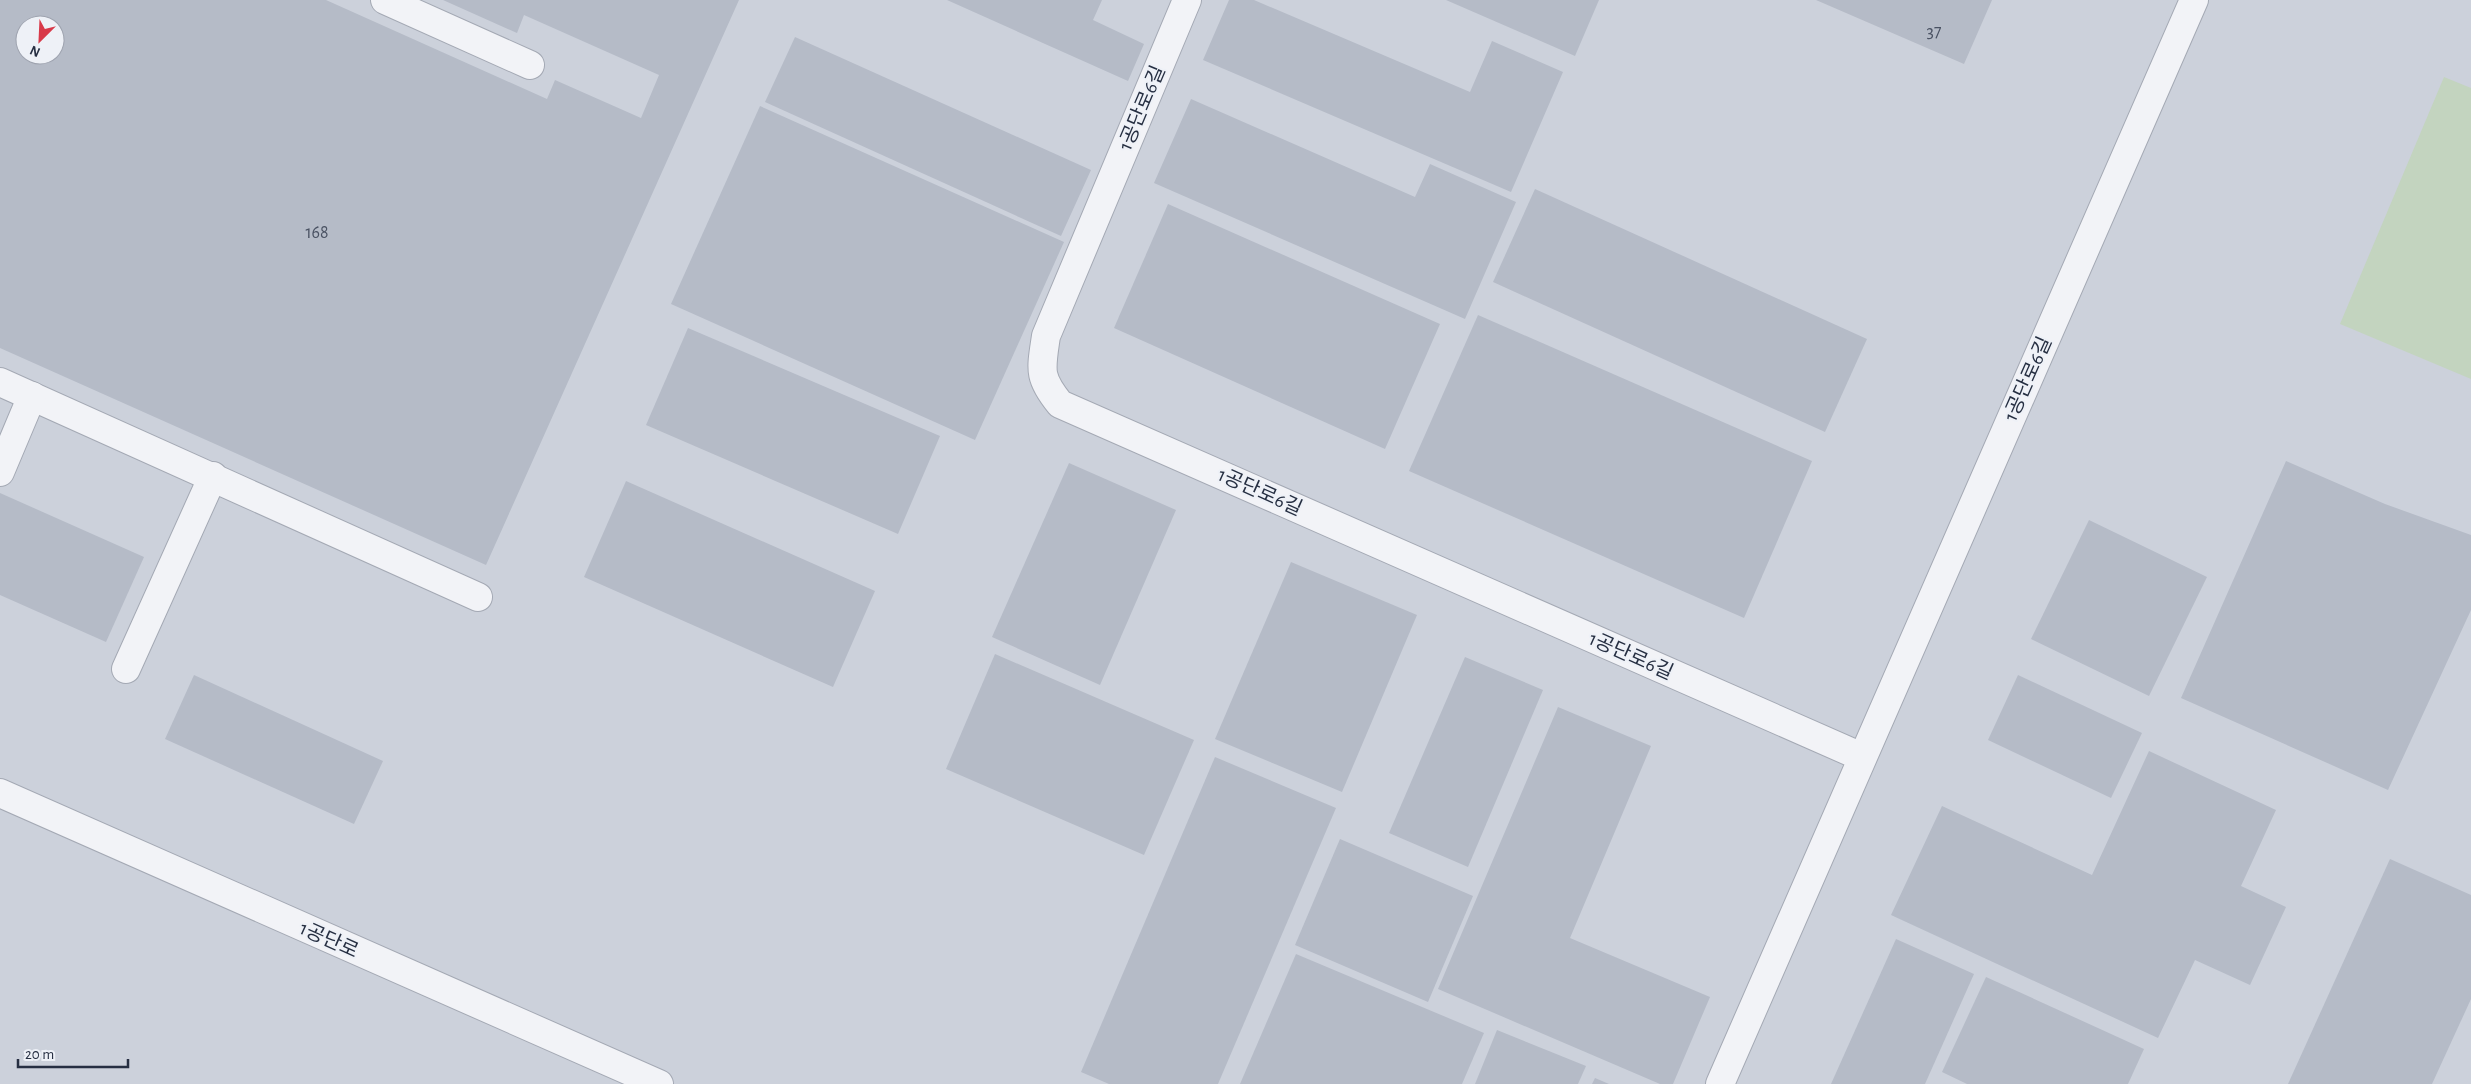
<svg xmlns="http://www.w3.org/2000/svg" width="2471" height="1084" viewBox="0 0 2471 1084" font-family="'Alegreya Sans','Noto Sans KR',sans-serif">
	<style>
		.built { fill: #ccd1db; fill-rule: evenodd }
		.green { fill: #c3d4bf }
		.building { fill: #b5bbc7; fill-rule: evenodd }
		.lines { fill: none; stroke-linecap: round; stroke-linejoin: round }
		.minor-casing { stroke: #a4a9b4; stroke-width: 30 }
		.minor { stroke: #f2f3f7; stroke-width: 28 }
		.labels { text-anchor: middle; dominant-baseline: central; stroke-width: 4; stroke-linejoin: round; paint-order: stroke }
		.number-label { font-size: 18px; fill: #4a5263 }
		.street-label { font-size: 20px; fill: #262f42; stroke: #eef1f7 }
	</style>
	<rect width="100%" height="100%" fill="#dfe2e9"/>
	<path class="built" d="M0 0H2471V1084H0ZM25 25H55V55H25Z"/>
	<path class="green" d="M2444 77 2471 88V379L2340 324Z"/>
	<g class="building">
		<path d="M0 0H326L547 99 555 80 641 118 659 75 524 15 517 33 443 0H739L486 565 0 348ZM25 25H55V55H25Z"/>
		<path d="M947 0H1102L1093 20 1144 44 1128 81Z"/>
		<path d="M1229 0H1254L1470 92 1492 41 1563 72 1511 192 1203 60Z"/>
		<path d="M1446 0H1599L1575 56Z"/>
		<path d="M1816 0H1992L1964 64Z"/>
		<path d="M795 37 1091 170 1061 236 765 102Z"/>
		<path d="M1191 99 1415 197 1430 164 1516 202 1465 319 1154 183Z"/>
		<path d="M760 106 1064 242 975 440 671 304Z"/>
		<path d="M1535 189 1867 339 1825 432 1493 282Z"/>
		<path d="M1168 204 1440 324 1385 449 1114 328Z"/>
		<path d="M1478 315 1812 461 1744 618 1409 471Z"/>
		<path d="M688 328 940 436 898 534 646 425Z"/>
		<path d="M2286 461 2385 504 2471 535V610L2388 790 2181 698Z"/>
		<path d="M1069 463 1176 510 1100 685 992 637Z"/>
		<path d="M626 481 875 591 833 687 584 577Z"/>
		<path d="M0 493 144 557 106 642 0 595Z"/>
		<path d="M2089 520 2207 577 2149 696 2031 639Z"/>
		<path d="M1291 562 1417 615 1342 792 1215 739Z"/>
		<path d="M995 654 1194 740 1144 855 946 769Z"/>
		<path d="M1465 657 1543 690 1468 867 1389 833Z"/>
		<path d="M194 675 383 761 354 824 165 739Z"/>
		<path d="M2018 675 2142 733 2111 798 1988 740Z"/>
		<path d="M1558 707 1651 746 1570 938 1710 997 1673 1084H1660L1438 989Z"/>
		<path d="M2149 751 2276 810 2241 886 2286 907 2250 985 2195 960 2158 1038 1891 915 1942 806 2092 875Z"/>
		<path d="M1215 757 1336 808 1218 1084H1109L1081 1072Z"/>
		<path d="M1340 839 1473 896 1428 1002 1295 945Z"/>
		<path d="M2390 859 2471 895V999L2432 1084H2288Z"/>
		<path d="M1896 939 1974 974 1925 1084H1831Z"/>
		<path d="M1296 954 1484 1033 1462 1084H1240Z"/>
		<path d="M1986 977 2144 1049 2128 1084H1967L1942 1072Z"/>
		<path d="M1497 1030 1586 1066 1578 1084H1475Z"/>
		<path d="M1595 1078 1609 1084H1592Z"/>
	</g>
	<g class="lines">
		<g class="minor-casing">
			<g id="minor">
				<path d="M385 0 530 65"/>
				<path d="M1187 0 1046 336C1041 370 1038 377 1060 404L1862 757"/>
				<path d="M0 382 478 597"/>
				<path d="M0 472 32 396"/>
				<path d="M126 669 213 476"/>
				<path d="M0 793 659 1084"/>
				<path d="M1720 1084 2194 0"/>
			</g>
		</g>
		<use href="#minor" class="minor"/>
	</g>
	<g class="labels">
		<g class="number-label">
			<text x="1934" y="32">37</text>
			<text x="317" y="233">168</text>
		</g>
		<g class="street-label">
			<text transform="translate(1142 108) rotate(-67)">1공단로6길</text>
			<text transform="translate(2028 379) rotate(-66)">1공단로6길</text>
			<text transform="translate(1260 492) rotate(24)">1공단로6길</text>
			<text transform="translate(1631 656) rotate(24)">1공단로6길</text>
			<text transform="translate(329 940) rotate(24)">1공단로</text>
		</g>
	</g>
	<g transform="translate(40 40) rotate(204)"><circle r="24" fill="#eef1f7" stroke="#9ea3af"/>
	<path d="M0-4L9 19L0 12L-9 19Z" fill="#d83949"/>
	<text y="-8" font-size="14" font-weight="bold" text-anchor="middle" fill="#262f42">N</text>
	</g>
	<path d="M18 1059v8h110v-8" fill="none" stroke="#262f42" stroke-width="2.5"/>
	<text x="25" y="1059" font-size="15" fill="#262f42" stroke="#eef1f7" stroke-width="4" paint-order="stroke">20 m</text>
</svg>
